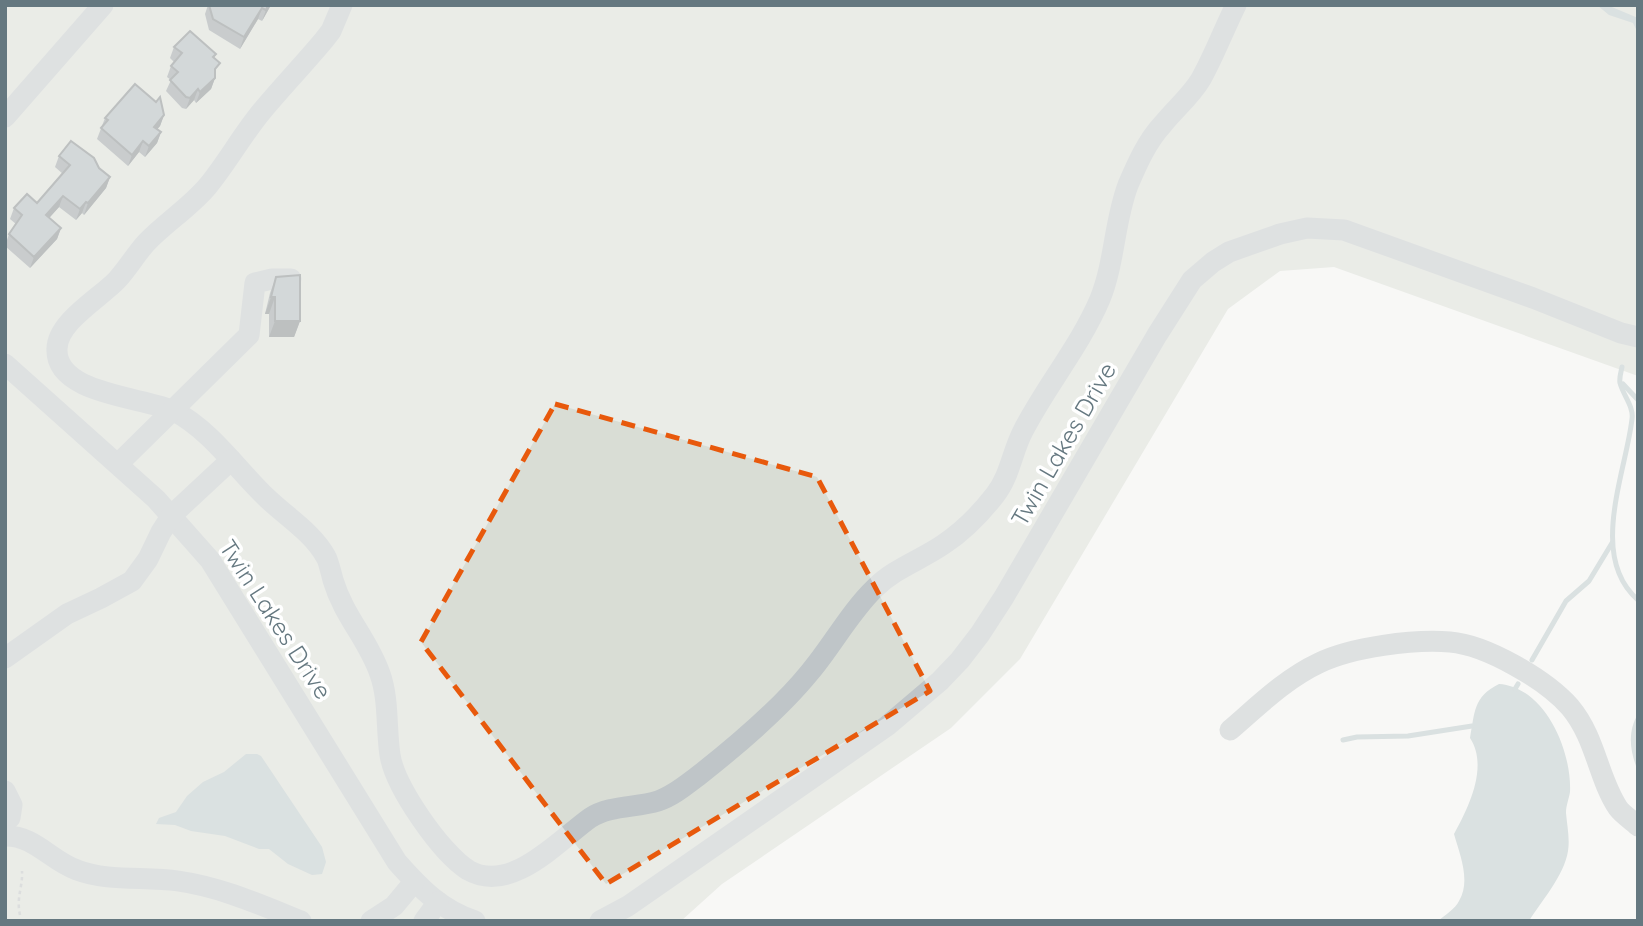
<svg xmlns="http://www.w3.org/2000/svg" width="1643" height="926" viewBox="0 0 1643 926" font-family="Quicksand,sans-serif">
	<style>
		.green { fill: #d9ddd5 }
		.water { fill: #b6c5c7 }
		.lines { fill: none; stroke-linecap: round; stroke-linejoin: round }
		.stream { stroke: #b6c5c7; stroke-width: 5 }
		.path { stroke: #babec0; stroke-width: 2.5; stroke-dasharray: 3.5 3.5; stroke-linecap: butt }
		.minor { stroke: #bfc5c8; stroke-width: 21 }
		.wall { fill: #90989c }
		.shaded-wall { fill: #757c7f }
		.building { fill: #a7b1b5; stroke: #757c7f; stroke-width: 2 }
		.marked { fill: none; stroke: #e8590c; stroke-width: 5; stroke-dasharray: 14 9; stroke-linejoin: round }
		.labels { text-anchor: middle; dominant-baseline: central; stroke-width: 7; stroke-linejoin: round; paint-order: stroke }
		.street-label { font-size: 24px; fill: #657880; stroke: #fff }
	</style>
	<rect width="100%" height="100%" fill="#f8f8f6"/>
	<path class="green" d="M5 5H1638V376L1334 267 1280 271 1228 309 1020 659 951 728 722 884 681 921H5Z"/>
	<g class="water">
		<path d="M1597 5H1607L1638 18V33L1633 23 1609 15Z"/>
		<path d="M1499 684C1545 687 1572 751 1570 792 1569 799 1566 805 1566 813 1567 825 1570 839 1568 851 1564 876 1542 900 1529 921H1438C1445 915 1455 909 1459 901 1471 881 1460 855 1454 834 1468 808 1489 767 1470 738 1475 712 1473 697 1499 684Z"/>
		<path d="M1638 714V771C1630 752 1627 732 1638 714Z"/>
		<path d="M246 754H257L261 756 322 847 326 862 322 874 312 875 288 864 269 849H259L225 836 191 831 175 825 156 824 159 818 176 812 187 796 203 782 224 772Z"/>
	</g>
	<g class="lines">
		<g class="stream">
			<path d="M1622 367C1621 372 1619 378 1620 383 1623 395 1634 407 1632 419 1626 472 1588 557 1638 600"/>
			<path d="M1623 384 1638 400"/>
			<path d="M1532 660 1566 601 1589 581 1612 543"/>
			<path d="M1515 689 1518 684"/>
			<path d="M1343 740 1357 737 1408 736 1472 726"/>
		</g>
		<path class="path" d="M20 915C16 897 23 887 22 871"/>
		<g class="minor">
			<path d="M342 5 331 31 324 40C304 64 282 87 262 111 242 135 227 163 207 187 189 208 165 223 146 243 136 254 128 268 117 280 100 298 57 322 57 349 55 395 145 397 174 411 212 431 238 471 268 499 288 518 313 533 326 557 328 560 332 576 333 580 344 617 368 639 380 674 389 699 386 729 390 755 395 787 441 853 468 870 511 895 559 840 590 818 610 805 636 808 658 801 673 796 686 785 698 776 735 747 780 709 810 672 832 646 850 612 875 588 895 568 921 560 944 544 962 532 981 513 995 495 1010 476 1012 452 1023 431 1046 386 1080 346 1100 299 1115 262 1114 222 1128 185 1137 164 1147 141 1163 124 1175 109 1191 96 1201 79 1214 56 1224 29 1236 5"/>
			<path d="M5 117 103 5"/>
			<path d="M5 364 156 499 210 560 397 862C420 888 441 910 475 921"/>
			<path d="M118 464 249 335 255 283 272 279H291"/>
			<path d="M5 658 67 614 101 598 132 581 148 559 161 532 172 515 231 460"/>
			<path d="M1230 730C1258 706 1285 679 1319 663 1352 647 1414 639 1450 642 1487 645 1546 680 1570 707 1596 738 1598 778 1618 808 1623 815 1632 820 1638 826"/>
			<path d="M5 791 12 805 10 818"/>
			<path d="M5 836C34 835 51 861 77 870 108 882 146 876 178 881 221 887 261 905 301 921"/>
			<path d="M371 921 394 906 414 882"/>
			<path d="M424 921 438 902"/>
			<path d="M600 921 628 906 887 726 940 681 960 660 980 634 1004 597 1157 335 1192 280 1213 262 1229 252 1280 234 1307 228 1344 230 1533 298 1621 333 1638 337"/>
		</g>
	</g>
	<g class="wall">
		<path d="M208 5H271L262 21 258 19 240 49 209 30 205 14Z"/>
		<path d="M174 47 216 54 214 58 215 78 211 89 196 103 194 100 186 109 182 108 166 91 171 80 167 77 171 66 174 62 170 58Z"/>
		<path d="M164 115 160 126 157 129 161 132 157 143 145 157 139 152 128 166 97 139 105 118Z"/>
		<path d="M59 156 99 168 110 177 106 188 84 215 82 213 76 220 59 207 49 218 61 228 57 239 30 268 5 246 9 234 16 224 10 219 14 208 37 203 63 174 55 167Z"/>
		<path d="M276 277 300 321 294 337H269V314H265L270 293Z"/>
	</g>
	<g class="shaded-wall">
		<path d="M268 5H271L262 21 266 10Z"/>
		<path d="M262 8 258 19 240 49 244 37Z"/>
		<path d="M215 78 211 89 196 103 200 92Z"/>
		<path d="M198 89 194 100 186 109 190 98Z"/>
		<path d="M164 115 160 126 150 138 154 127Z"/>
		<path d="M161 132 157 143 145 157 149 146Z"/>
		<path d="M143 141 139 152 128 166 132 155Z"/>
		<path d="M110 177 106 188 84 215 88 203Z"/>
		<path d="M63 196 59 207 42 226 46 215Z"/>
		<path d="M86 202 82 213 76 220 80 209Z"/>
		<path d="M61 228 57 239 30 268 34 257Z"/>
		<path d="M271 297H275L269 314H265Z"/>
		<path d="M275 321H300L294 337H269Z"/>
	</g>
	<g class="building">
		<path d="M209 5H268L266 10 262 8 244 37 213 19Z"/>
		<path d="M190 31 216 54 213 57 220 63 215 69V78L200 92 198 89 190 98 186 97 170 80 178 72 171 66 182 53 174 47Z"/>
		<path d="M135 84 156 102 160 97 164 115 154 127 161 132 149 146 143 141 132 155 101 128 108 120 105 118Z"/>
		<path d="M71 141 94 158 99 168 110 177 88 203 86 202 80 209 63 196 46 215 61 228 34 257 9 234 22 215 14 208 27 194 37 203 70 165 59 156Z"/>
		<path d="M300 275V321H275V297H271L276 277Z"/>
	</g>
	<path d="M0 0H1643V926H0ZM555 404 817 477 930 691 606 884 421 642Z" fill="#f8f8f6" fill-opacity=".55" fill-rule="evenodd"/>
	<path class="marked" d="M555 404 817 477 930 691 606 884 421 642Z"/>
	<g class="labels">
		<g class="street-label">
			<text transform="translate(1063 444) rotate(-60)">Twin Lakes Drive</text>
			<text transform="translate(276 619) rotate(57)">Twin Lakes Drive</text>
		</g>
	</g>
	<rect width="1643" height="926" fill="none" stroke="#657880" stroke-width="14"/>
</svg>
